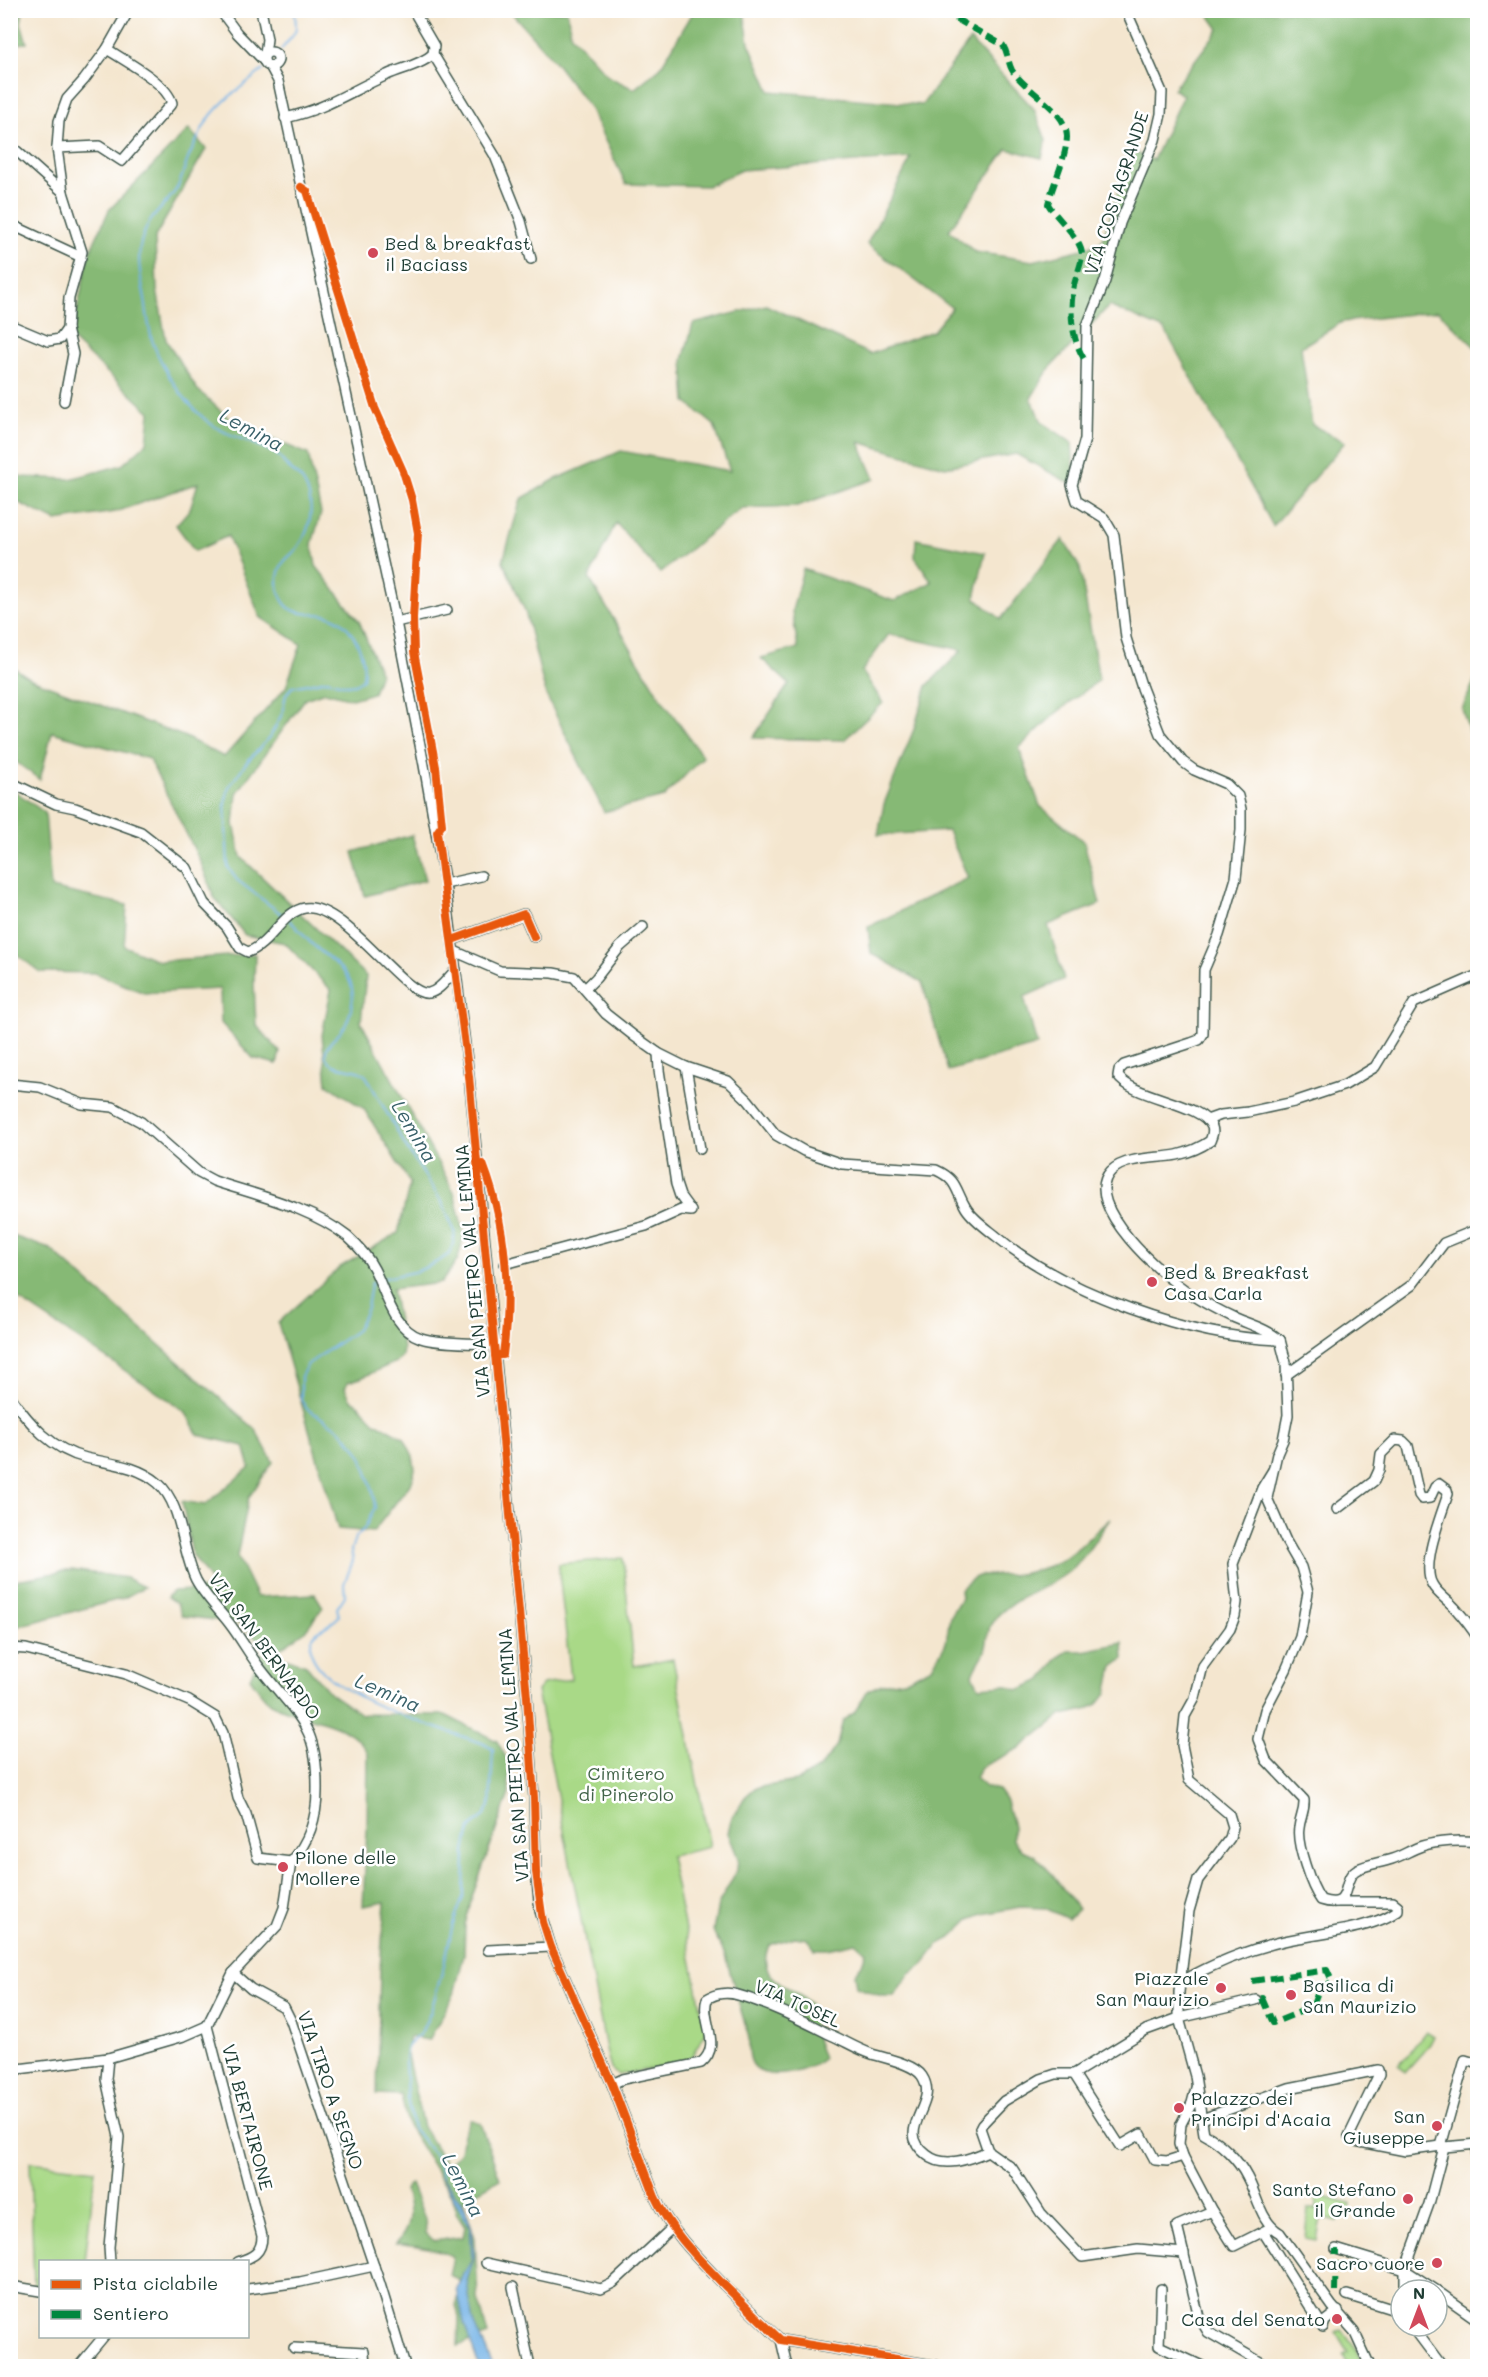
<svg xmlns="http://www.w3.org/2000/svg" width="1488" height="2377" viewBox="0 0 1488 2377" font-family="Mali,sans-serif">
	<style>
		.green { fill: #a9d987; stroke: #648b5e; stroke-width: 1.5 }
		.forest { fill: #86b974; stroke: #527b54; stroke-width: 1.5 }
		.water { fill: #73b2e6; stroke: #49788d; stroke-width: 1.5 }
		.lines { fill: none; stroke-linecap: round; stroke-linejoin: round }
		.stream { stroke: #73b2e6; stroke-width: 2 }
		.minor-casing { stroke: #3f564b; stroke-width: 12 }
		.minor { stroke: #fff; stroke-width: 9 }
		.quiet { stroke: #00873e; stroke-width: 6; stroke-dasharray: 12 6; stroke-linecap: butt }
		.cycleway-casing { stroke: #fff; stroke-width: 11 }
		.cycleway { stroke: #e8590c; stroke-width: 8 }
		.poi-dot { fill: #d1495b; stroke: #fff; stroke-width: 2 }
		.labels { text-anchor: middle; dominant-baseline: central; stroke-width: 5; stroke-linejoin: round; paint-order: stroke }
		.street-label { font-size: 18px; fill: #1f3d34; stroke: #fff }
		.poi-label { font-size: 18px; fill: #1f3d34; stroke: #fff; text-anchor: start }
		.park-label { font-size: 18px; fill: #426449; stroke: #fff }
		.water-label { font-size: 20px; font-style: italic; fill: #386069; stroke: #fff }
	</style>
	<rect width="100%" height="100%" fill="#fff"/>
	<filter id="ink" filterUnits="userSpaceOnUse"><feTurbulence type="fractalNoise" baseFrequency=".0167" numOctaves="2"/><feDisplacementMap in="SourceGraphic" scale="12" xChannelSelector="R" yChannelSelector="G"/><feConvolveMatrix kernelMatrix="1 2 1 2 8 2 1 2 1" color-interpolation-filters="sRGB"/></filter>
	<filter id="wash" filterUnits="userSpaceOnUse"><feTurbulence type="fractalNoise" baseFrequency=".008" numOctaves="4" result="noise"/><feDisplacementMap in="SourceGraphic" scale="24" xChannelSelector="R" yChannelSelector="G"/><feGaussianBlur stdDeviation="1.35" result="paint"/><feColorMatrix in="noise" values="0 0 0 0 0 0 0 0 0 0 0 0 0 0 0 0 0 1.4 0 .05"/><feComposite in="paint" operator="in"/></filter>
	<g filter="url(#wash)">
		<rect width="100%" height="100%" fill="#f4e6cf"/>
		<g class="green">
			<path d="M623 1558 634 1666 673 1659 710 1847 670 1856 706 2032 688 2062 618 2075 611 2069 607 2054 537 1691 543 1684 571 1679 558 1564Z"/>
			<path d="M1426 2031 1434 2036 1430 2044 1405 2072 1399 2066Z"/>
			<path d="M30 2162 95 2170 85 2261 40 2262V2287L34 2286Z"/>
			<path d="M1316 2195 1350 2204 1348 2217 1339 2214 1337 2222 1321 2218 1317 2240 1305 2238 1308 2209H1317Z"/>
			<path d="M1342 2329 1355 2347 1363 2366H1348L1343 2354 1348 2352 1336 2332Z"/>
		</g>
		<g class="forest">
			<path d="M10 11H23L21 23 27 43 11 44Z"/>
			<path d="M510 11H567L571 35 609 77 634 89 660 68 694 11H744L749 43 770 91 922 105 970 40 1034 109 1046 140 1042 158 1007 149 949 230 975 252 1033 261 1087 248 1102 241 1131 151 1153 160 1183 95 1173 89 1219 29 1206 11H1477V349L1438 311 1342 322 1301 347 1312 425 1345 442 1273 526 1165 330 1109 306 1049 369 1031 398 1042 422 1072 443 1075 486 1016 454 945 467 859 442 875 479 797 506 742 508 660 573 616 523 589 578 658 694 703 757 664 797 604 812 546 695 525 611 503 561 521 499 554 480 621 451 730 471 714 425 686 402 683 360 693 324 766 305 870 354 933 331 952 308 867 244 911 158 741 170 708 186 626 184 589 107 555 62Z"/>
			<path d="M189 129 206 149 155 237 157 290 166 340 197 389 235 424 308 454 321 513 312 544 316 566 359 621 380 673 373 693 352 699 325 692 305 699 237 793 234 824 241 857 366 976 361 1022 454 1192 464 1234 458 1259 441 1283 392 1289 403 1349 402 1356 398 1361 361 1378 348 1382 345 1388 351 1400 357 1403 375 1422 404 1438 413 1456 415 1469 412 1482 373 1532 338 1529 278 1323 340 1267 398 1233 410 1183 364 1109 327 1084 322 1035 331 990 285 943 245 935 214 897 201 863 149 759 52 732 40 780 11 758V666L31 679 183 736 224 757 286 687 301 644 260 617 228 536 195 551 176 525 190 509 198 483 115 512 56 521 11 499 10 469 21 477 70 479 122 465 147 443 150 412 71 339 89 254 109 210Z"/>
			<path d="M916 539 985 553 975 598 1001 619 1063 539 1080 568 1099 680 1055 714 1019 748 1040 806 1084 842 1100 904 1048 925 1064 979 1024 997 1037 1045 948 1071 922 982 871 953 868 927 968 878 948 831 878 835 884 804 914 729 927 686 962 650 889 634 862 671 883 703 844 740 753 738 789 684 761 658 798 648 792 611 803 569 894 601 932 582 915 557Z"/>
			<path d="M1477 675V758L1462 709Z"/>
			<path d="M12 789 45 813 51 888 127 905 124 946 159 961 255 954 254 984 256 1025 280 1052 277 1064 253 1058 221 1023 220 989 144 993 95 973 40 972 11 950Z"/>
			<path d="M412 835 425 880 365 896 353 852Z"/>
			<path d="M10 1235 50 1249 255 1429 273 1462 249 1497 237 1556 257 1597 315 1594 323 1607 304 1632 272 1654 240 1623 182 1616 177 1604 167 1597 173 1591 216 1589 192 1554 182 1501 205 1505 250 1467 244 1446 198 1435 185 1411 11 1294Z"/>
			<path d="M1110 1519C1097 1537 1085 1559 1067 1573 1044 1591 1008 1598 991 1624 987 1632 988 1642 985 1651 982 1659 976 1665 973 1675L979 1687 1005 1685 1018 1690 1042 1680 1057 1658 1068 1651H1083L1123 1643 1124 1659 1113 1667 1107 1693 1098 1704 1086 1710 1062 1715 1020 1748 981 1767 975 1778 985 1787 998 1790 1006 1801 1013 1826V1840L1021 1850 1034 1855 1053 1875 1078 1909 1068 1919 1045 1908 1020 1907 983 1914 970 1919 951 1938 939 1944 922 1966 910 1974 894 1996H881L856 1987 854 1974 862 1964 866 1952 856 1943 828 1949H815L807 1939 795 1937 769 1945C754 1981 791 1984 812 2005L814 2033 823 2059C810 2071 768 2083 754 2066 748 2059 749 2047 749 2038L725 1955 713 1931 718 1905 737 1870 738 1858 728 1833 731 1820 745 1797 755 1788 797 1781 821 1767 837 1745 843 1720 854 1713 868 1690 882 1684 908 1679 932 1667 946 1643 950 1616 961 1598 960 1590C979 1569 985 1576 1010 1575 1024 1574 1039 1570 1051 1565 1071 1558 1093 1533 1110 1519Z"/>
			<path d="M72 1570 126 1578 144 1587 124 1598 11 1628V1581Z"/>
			<path d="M261 1654 285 1658 306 1665 330 1693 361 1714 445 1715 497 1741 509 1763V1794L473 1894 465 1925 464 1955 454 1994 429 2040 409 2037 406 2051 423 2127 447 2166 460 2152 463 2134 470 2119 480 2123 500 2179 463 2200 475 2238 478 2299 488 2335 458 2346 459 2317 456 2305 461 2289 458 2279 449 2275 453 2258C443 2248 411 2245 396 2243 412 2228 411 2210 405 2190L407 2186 411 2184 425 2219 426 2233 434 2241 463 2237 465 2227 457 2215 451 2195 408 2126 401 2095 377 2094 380 1968 385 1902 363 1906 367 1830 368 1754C352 1718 301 1721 271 1703 263 1698 256 1686 250 1678Z"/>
		</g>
		<path class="water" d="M441 2175 464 2206 472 2228 474 2257 467 2281 470 2303 472 2317 493 2366H479L464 2323 457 2289 463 2274 472 2261 470 2228Z"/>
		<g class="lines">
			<g class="stream">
				<path d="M281 50C295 31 299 37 294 10"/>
				<path d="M263 70C243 86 217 103 204 126 200 134 191 151 188 159 184 169 182 179 177 188 167 205 149 216 143 236 136 254 140 276 144 294 147 310 148 328 153 343 164 372 183 401 207 421 227 437 254 441 276 454 281 457 283 463 288 467 293 473 300 476 304 483 315 503 312 528 298 547 294 553 287 557 283 563 275 575 277 595 286 605 297 617 315 612 329 616 353 623 367 656 363 679L355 684 347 685 327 680 292 687 286 694 282 714 270 737 246 763 229 787 225 803 228 867 237 880 284 916"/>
				<path d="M289 920C297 927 303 935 311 943 332 963 360 973 351 1009 349 1017 347 1025 342 1030 336 1038 323 1046 326 1057 331 1072 357 1065 366 1076L409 1152 442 1202 455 1232 453 1244 449 1254 439 1261 418 1271 381 1279"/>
				<path d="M375 1281 371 1284 367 1308 357 1330 308 1364 301 1376V1400L307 1409 338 1428 355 1446 362 1457 373 1491 375 1508 364 1529 355 1538 351 1550 353 1561 344 1584 345 1596 337 1608 339 1616C333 1625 315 1629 312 1639 295 1690 449 1731 482 1743L493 1749 490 1806 484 1816 470 1828 465 1851 464 1895 453 1924 444 1965 431 2011 421 2033 407 2046 405 2059 407 2097 413 2128 435 2156 442 2176"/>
			</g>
		</g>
	</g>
	<g filter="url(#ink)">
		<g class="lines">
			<g class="minor-casing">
				<g id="minor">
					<path d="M220 10 237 33 264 61"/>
					<path d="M261 10 267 39 265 54"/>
					<path d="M413 10 434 46 433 54 495 156 521 221 531 259"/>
					<path d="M1126 10 1162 92 1161 114 1155 140 1120 223 1105 281 1087 326 1085 439 1072 485 1077 501 1104 518 1114 535 1126 638 1142 688 1160 734 1183 762 1194 770 1226 784 1238 796 1241 809V830L1236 878 1219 935 1204 970 1203 1034 1199 1040 1191 1043 1124 1065 1119 1070 1118 1076C1132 1098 1203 1103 1212 1127 1214 1132 1212 1136 1210 1141 1200 1148 1190 1152 1177 1155 1158 1159 1126 1156 1111 1171 1079 1204 1165 1278 1191 1294 1205 1303 1220 1311 1235 1318 1251 1325 1267 1329 1280 1340"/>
					<circle cx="271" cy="59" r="7"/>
					<path d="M270 66 278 81 396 622 424 765 445 884 469 1076 480 1189 527 1697 534 1798 536 1872 540 1911 551 1947 612 2084 655 2197C671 2232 697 2257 724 2285 743 2303 761 2322 781 2340L939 2366"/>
					<path d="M285 118C327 109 350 91 387 75 402 68 421 65 433 54"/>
					<path d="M10 145 63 192"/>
					<path d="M57 148 99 146 122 161 172 103C166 82 125 61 107 49"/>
					<path d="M10 224 81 257"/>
					<path d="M10 325 48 341 60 339 67 329 69 298 82 252 63 192 57 148 59 121 67 99 84 80 107 49 129 10"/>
					<path d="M64 401 73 354 67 329"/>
					<path d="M396 622 447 610"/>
					<path d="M10 782 56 804 75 808 141 832 187 868 204 903 227 927 240 948 248 952C270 945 283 911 305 908 344 902 405 999 429 993 440 991 448 977 456 970"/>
					<path d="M445 884 481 876"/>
					<path d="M452 940 524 914 534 937"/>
					<path d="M454 951 500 971 553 973 574 977 606 1014 634 1036 658 1053 686 1067 728 1081 748 1100 776 1135 804 1151 842 1164 936 1170C958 1180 955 1190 966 1208 973 1219 986 1228 996 1236 1064 1293 1192 1338 1280 1340"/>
					<path d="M585 989 596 978 620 947 643 927"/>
					<path d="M686 1067 700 1149"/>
					<path d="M10 1084 40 1087 82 1104 113 1107 141 1122 199 1173 214 1181C259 1196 310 1207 348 1237 358 1246 368 1257 374 1269 386 1292 393 1329 421 1338 439 1344 474 1343 494 1344"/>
					<path d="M1207 1120 1221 1115 1248 1112 1294 1102 1345 1085 1375 1067 1414 1003 1478 975"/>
					<path d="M505 1264 646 1226 681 1210 691 1211 680 1196 676 1184 659 1070 658 1053"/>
					<path d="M1280 1340 1286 1363 1288 1415 1283 1440 1277 1454 1267 1498 1286 1541 1301 1567 1308 1592 1300 1637 1286 1670 1265 1710 1258 1739 1266 1760 1304 1800C1305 1811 1300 1817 1299 1828 1296 1843 1311 1887 1321 1900 1354 1911 1340 1880 1356 1870 1367 1864 1380 1863 1392 1859 1402 1856 1412 1849 1422 1846 1438 1841 1461 1840 1478 1842"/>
					<path d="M1286 1375 1412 1285 1444 1243 1478 1229"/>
					<path d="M10 1396C29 1423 52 1450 86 1458 111 1464 137 1465 158 1483 183 1505 181 1550 196 1580 204 1595 218 1609 229 1623 240 1637 249 1654 260 1668 298 1718 318 1723 317 1791 317 1818 308 1843 291 1862"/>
					<path d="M1337 1509 1374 1481 1379 1470 1381 1454 1395 1440 1403 1441 1408 1446 1419 1495 1422 1499 1430 1498 1435 1487 1439 1484 1447 1490 1448 1494C1441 1516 1421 1564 1432 1584 1437 1594 1448 1600 1455 1608 1463 1617 1471 1627 1478 1638"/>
					<path d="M10 1648 26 1649 126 1674 189 1701 215 1717 223 1733 238 1798 246 1814 258 1858 291 1862"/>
					<path d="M291 1862 284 1908 277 1926 233 1973 251 1989 284 2007 291 2021 380 2284 405 2366"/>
					<path d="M488 1950 551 1947"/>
					<path d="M233 1973 207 2026 262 2236C262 2253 253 2257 238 2262"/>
					<path d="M1181 1982C1214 1963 1247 1950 1284 1941 1314 1934 1375 1929 1398 1910V1906L1393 1902H1337"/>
					<path d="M1256 2000 1179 2018 1195 2076 1204 2134C1221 2143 1238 2159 1247 2177 1257 2195 1261 2223 1280 2233L1332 2306 1354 2331 1370 2366"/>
					<path d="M10 2070 108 2058"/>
					<path d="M1074 2074 1120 2146 1141 2134 1155 2160 1167 2161 1183 2156"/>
					<path d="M612 2084 623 2079 701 2063C723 2045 700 2020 707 1999 716 1993 728 1992 738 1995 770 2004 801 2020 831 2035 845 2041 857 2049 872 2054 885 2058 914 2064 922 2076 941 2105 892 2128 927 2155 944 2169 970 2159 988 2151L980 2128 982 2124 1004 2101 1041 2079 1056 2074H1074L1146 2030 1179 2018V1992L1189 1911 1198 1880 1230 1838 1233 1827 1229 1814 1189 1780 1182 1745 1185 1716 1195 1698 1203 1666 1230 1629 1235 1616 1237 1602 1233 1564 1262 1488 1273 1470"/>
					<path d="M1196 2088 1192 2103 1181 2124 1179 2144 1183 2156 1212 2211 1234 2246 1270 2228"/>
					<path d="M1202 2119 1289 2088 1378 2070 1379 2074 1349 2136 1355 2141 1406 2151 1441 2146"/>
					<path d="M1476 2145 1478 2169"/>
					<path d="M1441 2146 1465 2060 1478 2064"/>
					<path d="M1444 2147 1478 2144"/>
					<path d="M988 2151 1012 2168 1041 2213 1082 2257 1138 2249 1184 2253"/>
					<path d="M1212 2211 1177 2226 1199 2317 1208 2332 1267 2366"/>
					<path d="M1264 2233 1323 2327 1325 2321 1338 2311"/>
					<path d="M1336 2249 1405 2270 1436 2290"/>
					<path d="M110 2262 109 2247 119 2137 106 2079 108 2058 184 2036 207 2026"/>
					<path d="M486 2263 601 2289 613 2283 672 2228"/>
					<path d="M10 2286 40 2291"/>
					<path d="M513 2287 530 2366"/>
					<path d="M248 2289 300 2282 374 2266"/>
					<path d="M1161 2289 1159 2346 1202 2366"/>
					<path d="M1405 2290V2270L1429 2204 1444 2147"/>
					<path d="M1437 2291 1478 2320"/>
					<path d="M1347 2295 1401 2312"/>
					<path d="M1412 2326 1442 2366"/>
					<path d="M781 2340 787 2366"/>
					<path d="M294 2348 364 2352 365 2366"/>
					<path d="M79 2366 104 2336"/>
				</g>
			</g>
			<use href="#minor" class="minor"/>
			<g class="quiet">
				<path d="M940 10 1003 45C1008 53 1008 63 1012 70 1026 92 1067 110 1067 137 1066 159 1053 183 1048 204 1056 218 1081 238 1082 254 1082 264 1076 275 1074 285 1069 311 1071 340 1086 362"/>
				<path d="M1252 1981 1327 1970 1332 1981 1318 1992 1312 2007 1273 2023 1262 1998 1256 2000"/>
				<path d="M1335 2291 1336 2249"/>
			</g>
			<g class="cycleway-casing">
				<g id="cycleway">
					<path d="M301 187 307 191 375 408 403 471 412 500 418 533 413 618 414 652 436 767 442 825 437 832 469 1076 527 1697 534 1798 536 1872 543 1922 551 1947 612 2084 655 2197C671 2232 697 2257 724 2285 743 2303 761 2322 781 2340L939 2366"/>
					<path d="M452 940 524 914 534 937"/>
					<path d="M483 1164C506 1224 511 1291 503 1355H495"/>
				</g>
			</g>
			<use href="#cycleway" class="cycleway"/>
		</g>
	</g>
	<g class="poi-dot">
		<circle cx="373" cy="253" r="6"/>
		<circle cx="1152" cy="1282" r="6"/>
		<circle cx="283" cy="1867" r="6"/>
		<circle cx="1221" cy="1988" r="6"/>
		<circle cx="1291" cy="1995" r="6"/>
		<circle cx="1179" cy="2108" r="6"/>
		<circle cx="1437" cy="2126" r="6"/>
		<circle cx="1408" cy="2199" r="6"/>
		<circle cx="1437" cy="2263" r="6"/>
		<circle cx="1337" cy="2319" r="6"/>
	</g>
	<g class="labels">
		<g class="street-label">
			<text transform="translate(1116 193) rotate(-72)">VIA COSTAGRANDE</text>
			<text transform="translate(472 1271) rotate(-95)">VIA SAN PIETRO VAL LEMINA</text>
			<text transform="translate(265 1646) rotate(54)">VIA SAN BERNARDO</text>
			<text transform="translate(513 1755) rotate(-94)">VIA SAN PIETRO VAL LEMINA</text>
			<text transform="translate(798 2003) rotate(24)">VIA TOSEL</text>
			<text transform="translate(331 2090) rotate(71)">VIA TIRO A SEGNO</text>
			<text transform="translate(248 2117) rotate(75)">VIA BERTAIRONE</text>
		</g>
		<g class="poi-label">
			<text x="385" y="243">Bed &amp; breakfast<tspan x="385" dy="21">il Baciass</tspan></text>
			<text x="1164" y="1272">Bed &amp; Breakfast<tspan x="1164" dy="21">Casa Carla</tspan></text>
			<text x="295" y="1857">Pilone delle<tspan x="295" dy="21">Mollere</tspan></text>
			<text x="1209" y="1978" text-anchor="end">Piazzale<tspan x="1209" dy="21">San Maurizio</tspan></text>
			<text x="1303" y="1985">Basilica di<tspan x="1303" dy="21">San Maurizio</tspan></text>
			<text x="1191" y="2098">Palazzo dei<tspan x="1191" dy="21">Principi d'Acaia</tspan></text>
			<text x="1425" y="2116" text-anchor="end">San<tspan x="1425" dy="21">Giuseppe</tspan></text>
			<text x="1396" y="2189" text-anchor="end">Santo Stefano<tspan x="1396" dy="21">il Grande</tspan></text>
			<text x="1425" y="2263" text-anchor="end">Sacro cuore</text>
			<text x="1325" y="2319" text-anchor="end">Casa del Senato</text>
		</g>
		<g class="park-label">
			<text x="626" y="1773">Cimitero<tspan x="626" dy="21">di Pinerolo</tspan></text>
		</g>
		<g class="water-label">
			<text transform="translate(252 429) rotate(28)">Lemina</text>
			<text transform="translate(415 1131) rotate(59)">Lemina</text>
			<text transform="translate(388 1692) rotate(23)">Lemina</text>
			<text transform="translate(464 2185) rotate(63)">Lemina</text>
		</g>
	</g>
	<rect width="1488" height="2377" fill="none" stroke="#fff" stroke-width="36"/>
	<rect x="39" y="2260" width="210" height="78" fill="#ffffff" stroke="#a5b1ae" stroke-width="1.5"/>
	<rect x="51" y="2280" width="30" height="9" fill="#e8590c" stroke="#a5b1ae" stroke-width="1.5"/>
	<text x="93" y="2290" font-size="18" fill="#1f3d34">Pista ciclabile</text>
	<rect x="51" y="2310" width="30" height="9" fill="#00873e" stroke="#a5b1ae" stroke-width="1.5"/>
	<text x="93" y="2320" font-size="18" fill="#1f3d34">Sentiero</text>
	<g transform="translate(1419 2308)"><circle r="28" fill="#ffffff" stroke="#a5b1ae" stroke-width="1.5"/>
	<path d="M0-4.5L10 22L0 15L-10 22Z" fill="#d1495b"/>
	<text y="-9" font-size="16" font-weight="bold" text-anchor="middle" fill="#1f3d34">N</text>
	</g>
</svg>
